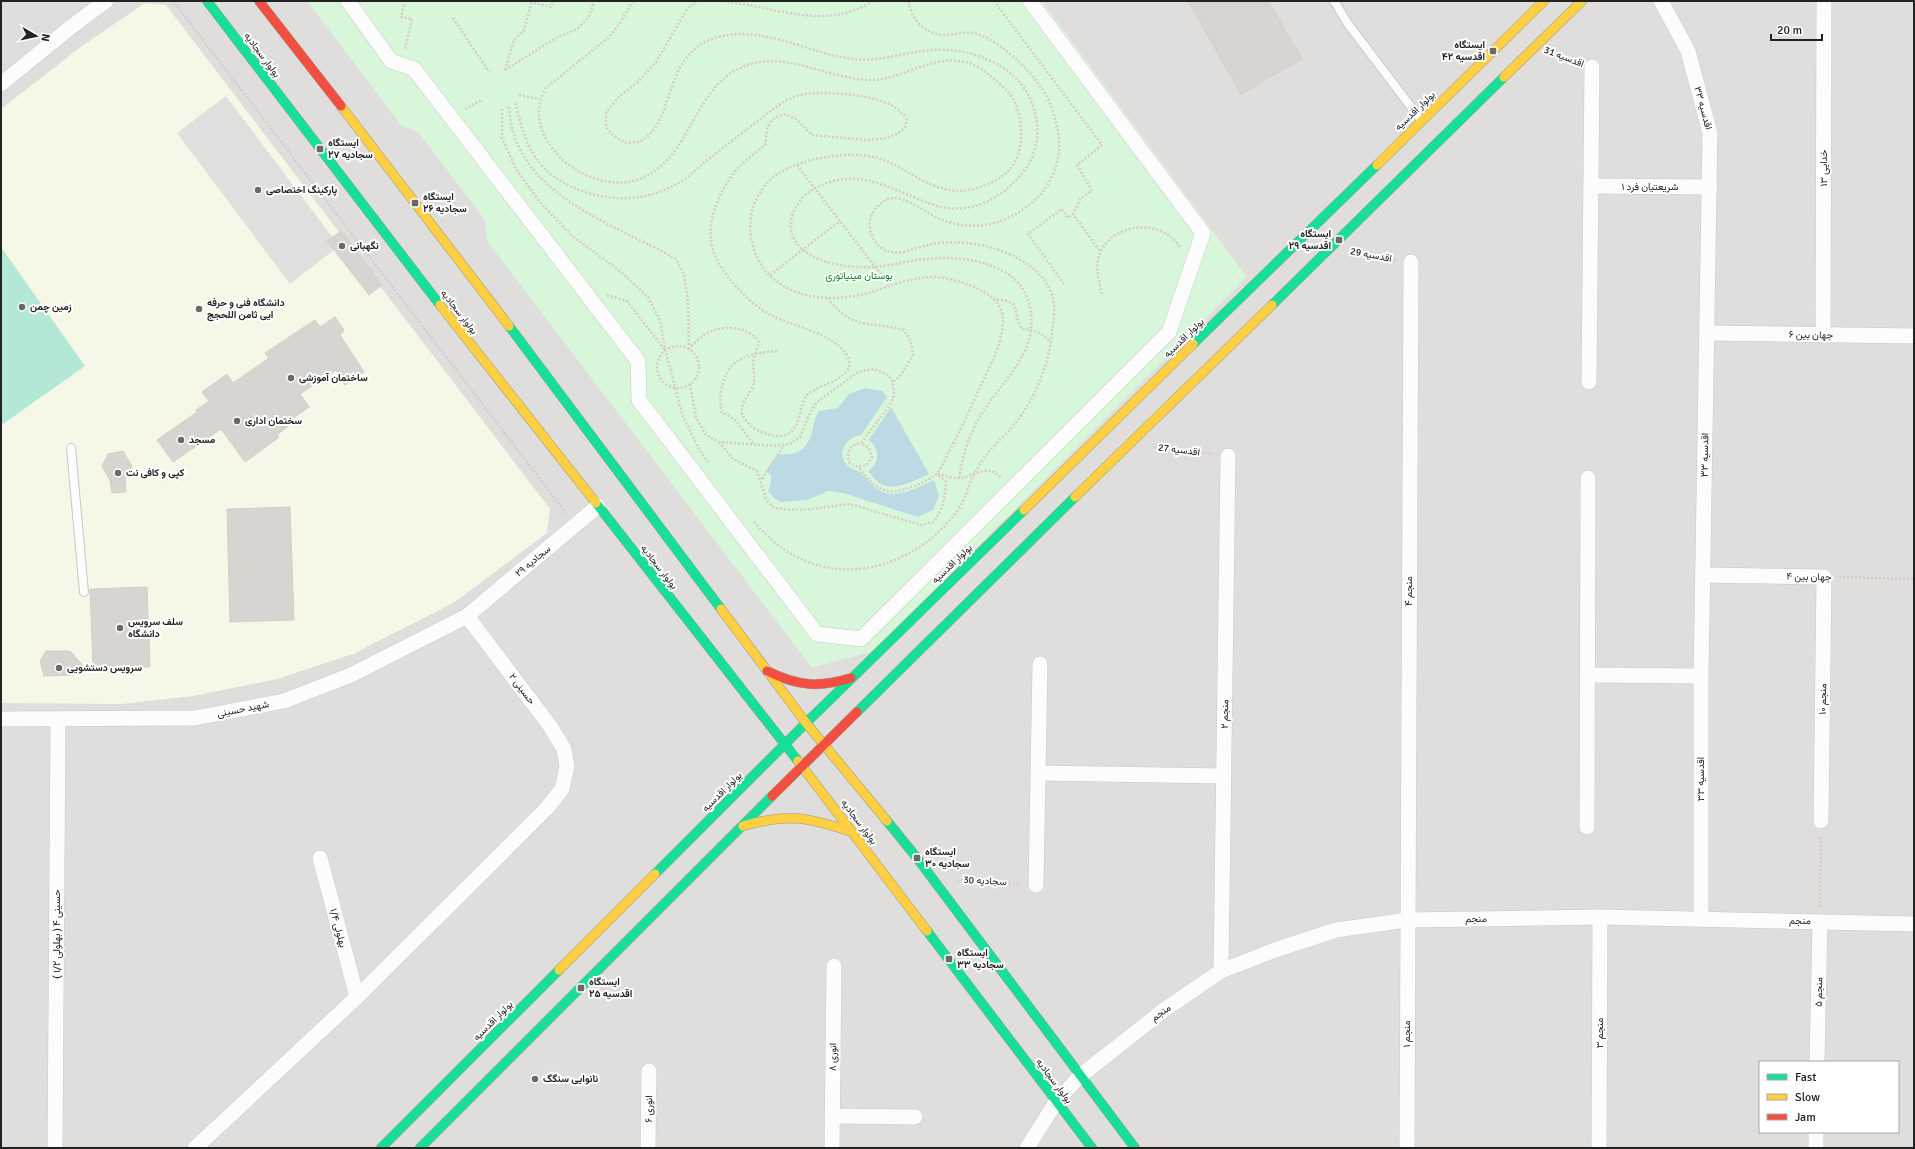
<svg xmlns="http://www.w3.org/2000/svg" width="1915" height="1149" viewBox="0 0 1915 1149" font-family="Signika,Vazirmatn,sans-serif">
	<style>
		.residential { fill: #dfdedc; fill-rule: evenodd }
		.education { fill: #f7f7e7 }
		.park { fill: #d8f6da }
		.pitch { fill: #b4e8d6 }
		.parking { fill: #e0dfde }
		.water { fill: #bdd9e4 }
		.building { fill: #d7d4d1; stroke: #d3d0cb }
		.lines { fill: none; stroke-linecap: round; stroke-linejoin: round }
		.lane-casing { stroke: #c9c8c6; stroke-width: 10 }
		.street-casing { stroke: #c9c8c6; stroke-width: 16 }
		.fast-casing { stroke: #979b80; stroke-width: 10 }
		.slow-casing { stroke: #979b80; stroke-width: 10 }
		.jam-casing { stroke: #979b80; stroke-width: 10 }
		.path { stroke: #d9cbc8; stroke-width: 2.5; stroke-dasharray: 2 2; stroke-linecap: butt }
		.lane { stroke: #fdfcfc; stroke-width: 8 }
		.street { stroke: #fdfcfc; stroke-width: 15 }
		.fast { stroke: #16e098; stroke-width: 9 }
		.slow { stroke: #ffcf43; stroke-width: 9 }
		.jam { stroke: #f24e42; stroke-width: 9 }
		.poi-dot { fill: #6a6968; stroke: #fff; stroke-width: 1.5 }
		.labels { text-anchor: middle; dominant-baseline: central; stroke-width: 4; stroke-linejoin: round; paint-order: stroke }
		.poi-label { font-size: 10px; font-weight: bold; fill: #222; stroke: #fff; text-anchor: start }
		.street-label { font-size: 10px; fill: #222; stroke: #fff }
		.park-label { font-size: 10px; fill: #06891a; stroke: #fff }
	</style>
	<rect width="100%" height="100%" fill="#f0eeea"/>
	<path class="residential" d="M1 1H1914V1148H1ZM1760 1062H1898V1132H1760Z"/>
	<path class="education" d="M145 3 166 5 550 509 547 533 455 602 353 654 277 679 193 696 122 704 1 703V109L82 46Z"/>
	<path class="park" d="M307 1H1042L1247 277 873 651 812 668 487 241 485 220 419 133 401 125Z"/>
	<path class="pitch" d="M1 247 85 366 3 424 1 422Z"/>
	<path class="parking" d="M226 96 339 246 290 284 177 133Z"/>
	<g class="water">
		<path d="M865 388 882 391 887 397 861 435C846 437 835 454 848 466 852 470 858 470 861 473 873 484 875 493 893 494 907 494 922 485 934 480L939 496 933 510 918 517 843 493 828 491 807 500 781 502 774 498 768 491 771 483V475L766 471 778 454C796 456 806 451 812 433 814 425 814 418 819 411L838 408 849 394Z"/>
		<path d="M891 407 929 474C915 480 894 493 879 483 875 480 872 475 868 471 880 463 880 449 869 440Z"/>
	</g>
	<g class="building">
		<path d="M1188 1H1268L1302 59 1241 94Z"/>
		<path d="M341 231 382 285 369 295 327 241Z"/>
		<path d="M335 317 344 330 340 335 364 372 345 385 336 370 300 394 309 407 292 419 294 422 278 434V438L245 462 221 429 173 462 157 440 197 412 196 410 209 401 202 392 227 374 233 383 269 358 265 353 315 320 320 327Z"/>
		<path d="M123 451 132 466 125 480 126 492 112 493 110 480 102 466 108 454Z"/>
		<path d="M290 507 294 620 230 622 227 509Z"/>
		<path d="M147 587 150 667 93 668 90 589Z"/>
		<path d="M46 651H70L86 669H75V675L44 676 40 661Z"/>
	</g>
	<g class="lines">
		<g class="lane-casing">
			<g id="lane">
				<path d="M1334 1 1348 24 1421 120"/>
				<path d="M71 448 84 592"/>
			</g>
		</g>
		<g class="street-casing">
			<g id="street">
				<path d="M348 1 391 61 414 69 638 361 639 400 817 634 861 639 1169 332 1203 233 1030 1"/>
				<path d="M1661 1 1688 51 1710 133 1701 676V919"/>
				<path d="M1 84 71 27 106 1"/>
				<path d="M1591 186 1710 187"/>
				<path d="M1708 333 1914 336"/>
				<path d="M1823 335 1824 1"/>
				<path d="M1589 382 1592 67"/>
				<path d="M1703 575 1824 577 1821 821"/>
				<path d="M1588 675 1701 676"/>
				<path d="M1 719 195 718 284 701 351 675 467 616 598 506"/>
				<path d="M1038 773 1224 776"/>
				<path d="M1587 827 1588 478"/>
				<path d="M320 858 357 997"/>
				<path d="M1036 885 1040 664"/>
				<path d="M1221 971 1228 456"/>
				<path d="M1817 1062 1820 922"/>
				<path d="M832 1116 915 1117"/>
				<path d="M55 1148 58 720"/>
				<path d="M195 1148 357 997 547 808 562 789 567 766 564 749 550 726 467 616"/>
				<path d="M648 1148 649 1071"/>
				<path d="M832 1148 834 966"/>
				<path d="M1027 1148 1056 1102 1080 1076 1164 1010 1221 971 1275 950 1336 930 1407 920 1600 917 1914 924"/>
				<path d="M1407 1148 1411 262"/>
				<path d="M1599 1148 1600 917"/>
				<path d="M1816 1148V1132"/>
			</g>
		</g>
		<g class="fast-casing">
			<g id="fast">
				<path d="M207 1 440 305"/>
				<path d="M1272 305 1504 77"/>
				<path d="M509 326 721 609"/>
				<path d="M1193 344 1377 165"/>
				<path d="M596 503 798 761"/>
				<path d="M857 712 1075 497"/>
				<path d="M887 821 917 858 1135 1148"/>
				<path d="M655 874 806 723 1024 510"/>
				<path d="M927 931 1092 1148"/>
				<path d="M381 1148 559 970"/>
				<path d="M420 1148 772 796"/>
			</g>
		</g>
		<g class="slow-casing">
			<g id="slow">
				<path d="M1504 77 1582 1"/>
				<path d="M341 106 509 326"/>
				<path d="M1377 165 1544 1"/>
				<path d="M440 305 596 503"/>
				<path d="M1075 497 1272 305"/>
				<path d="M1024 510 1193 344"/>
				<path d="M721 609 806 723 887 821"/>
				<path d="M798 761 927 931"/>
				<path d="M743 826C788 813 808 817 852 832"/>
				<path d="M559 970 655 874"/>
			</g>
		</g>
		<g class="jam-casing">
			<g id="jam">
				<path d="M259 1 341 106"/>
				<path d="M767 671C798 686 818 688 851 678"/>
				<path d="M772 796 857 712"/>
			</g>
		</g>
		<g class="path">
			<path d="M173 1 566 513"/>
			<path d="M526 1 551 7 553 1"/>
			<path d="M633 1 620 23 609 37 546 88C517 137 584 193 633 181 690 166 690 93 738 69 781 47 826 79 869 80 903 81 932 52 969 63 983 68 997 81 1007 91 1023 107 1026 145 1013 165 1003 181 976 191 958 191 928 190 906 167 878 158 850 150 804 158 779 173 766 181 756 196 752 211 747 233 753 259 770 276 798 302 840 302 875 291 895 284 914 277 936 277 949 278 962 282 974 287 983 291 994 297 999 306 1005 315 1003 326 1001 336 997 354 988 370 980 387 970 409 961 430 949 451 946 457 943 466 938 472 930 481 900 494 888 491 875 489 867 477 858 467"/>
			<path d="M700 1H697L687 9 656 62 639 81 619 97 606 112V127L614 136 625 143C626 143 638 142 638 142 676 127 661 57 712 39 760 22 807 54 854 59 881 62 905 52 932 50 975 47 1025 68 1035 113 1041 137 1035 161 1017 179 999 199 975 211 947 208 937 207 925 202 916 198 883 185 857 170 822 185 809 190 799 199 794 211 789 221 790 233 796 242 812 265 849 268 874 267 892 266 909 260 927 259 953 256 980 259 1003 271 1016 278 1023 287 1028 300 1045 355 995 383 974 428 966 444 962 461 959 478"/>
			<path d="M723 1C773 6 825 32 873 1"/>
			<path d="M994 1 1102 145 1077 165 1092 191 1081 198 1073 214"/>
			<path d="M404 5 401 17 412 19 405 49"/>
			<path d="M453 18 489 72"/>
			<path d="M1555 53 1578 62"/>
			<path d="M505 70 556 38 577 29 589 17 594 1"/>
			<path d="M505 70 514 40 524 30 532 1"/>
			<path d="M519 95 539 99"/>
			<path d="M509 107C513 194 613 223 676 259L684 275 688 301 689 348C694 343 700 338 706 334 722 324 749 326 759 342 757 349 754 356 753 363 753 371 756 378 753 386 750 394 739 405 742 414 747 429 775 441 788 434 802 427 798 404 808 394 819 384 862 377 846 354 833 333 791 326 769 314 754 306 739 291 729 278 722 269 714 257 712 246 706 218 722 184 742 164 749 157 758 151 765 145 767 129 766 120 784 114L796 119 812 135 867 140 887 138 899 133 905 127 907 120C898 105 883 101 866 97 851 94 815 91 800 95 782 100 768 113 754 124 738 136 722 149 706 161 696 169 686 180 675 185 645 201 613 202 582 191 535 174 526 146 515 102"/>
			<path d="M465 109 482 100"/>
			<path d="M502 109V138L516 169 539 201 571 235 620 271 648 297 660 320 665 349 683 417 699 449 708 462"/>
			<path d="M797 165 889 285"/>
			<path d="M1355 252 1397 260"/>
			<path d="M770 275 840 221"/>
			<path d="M1064 284 1028 234 1062 209 1068 218 1073 214 1100 251"/>
			<path d="M1102 294C1099 281 1094 263 1101 251 1116 221 1165 219 1181 249"/>
			<path d="M607 295 627 301 664 349"/>
			<path d="M828 298C853 332 870 320 904 330L911 342 913 355 901 375 893 382"/>
			<path d="M993 299C1026 302 1010 310 1022 329 1035 330 1043 333 1051 343"/>
			<circle cx="678" cy="367" r="21"/>
			<path d="M690 384 696 417 706 435 719 442 776 446 790 444 800 437 810 413 816 403 858 372 874 369 888 375 893 382 894 396 890 405 861 443C850 444 845 453 850 463L858 467 867 465 872 457 869 448 861 443"/>
			<path d="M719 442 733 459 757 471 766 499 773 507 780 509 802 510 850 504 921 525 934 522C943 509 945 497 946 482L937 474"/>
			<path d="M753 443 735 420 722 412C717 397 723 371 737 361 748 354 765 352 777 351"/>
			<path d="M1153 447 1214 454"/>
			<path d="M938 474C944 475 953 479 959 478 975 477 985 463 1001 477"/>
			<path d="M762 479 784 445"/>
			<path d="M754 522C766 535 779 548 795 556 853 587 921 561 958 510 966 499 968 484 975 472 980 464 986 455 992 448 999 440 1007 434 1013 426 1034 401 1048 367 1052 334 1053 323 1056 309 1053 298 1041 254 972 236 932 244 919 246 904 255 891 252 877 250 868 234 870 221 872 210 883 198 894 198 907 198 921 209 932 215 970 235 1006 226 1036 199 1051 186 1061 159 1059 140 1057 125 1054 112 1048 99 1036 75 1001 40 974 33 964 31 954 35 944 35 925 34 910 19 909 1"/>
			<path d="M1839 577 1914 579"/>
			<path d="M957 880 1020 884"/>
			<path d="M1820 907 1821 836"/>
		</g>
		<use href="#lane" class="lane"/>
		<use href="#street" class="street"/>
		<use href="#fast" class="fast"/>
		<use href="#slow" class="slow"/>
		<use href="#jam" class="jam"/>
	</g>
	<g class="poi-dot">
		<rect x="1489" y="47" width="8" height="8" rx="2"/>
		<rect x="316" y="145" width="8" height="8" rx="2"/>
		<circle cx="258" cy="190" r="4"/>
		<rect x="411" y="199" width="8" height="8" rx="2"/>
		<rect x="1335" y="236" width="8" height="8" rx="2"/>
		<circle cx="342" cy="246" r="4"/>
		<circle cx="22" cy="307" r="4"/>
		<circle cx="199" cy="309" r="4"/>
		<circle cx="291" cy="378" r="4"/>
		<circle cx="237" cy="421" r="4"/>
		<circle cx="181" cy="440" r="4"/>
		<circle cx="118" cy="473" r="4"/>
		<circle cx="120" cy="628" r="4"/>
		<circle cx="59" cy="668" r="4"/>
		<rect x="913" y="854" width="8" height="8" rx="2"/>
		<rect x="945" y="955" width="8" height="8" rx="2"/>
		<rect x="577" y="984" width="8" height="8" rx="2"/>
		<circle cx="535" cy="1079" r="4"/>
	</g>
	<g class="labels">
		<g class="poi-label">
			<text x="1485" y="45" text-anchor="end">ایستگاه<tspan x="1485" dy="12">اقدسیه ۴۲</tspan></text>
			<text x="328" y="143">ایستگاه<tspan x="328" dy="12">سجادیه ۲۷</tspan></text>
			<text x="266" y="190">پارکینگ اختصاصی</text>
			<text x="423" y="197">ایستگاه<tspan x="423" dy="12">سجادیه ۲۶</tspan></text>
			<text x="1331" y="234" text-anchor="end">ایستگاه<tspan x="1331" dy="12">اقدسیه ۲۹</tspan></text>
			<text x="350" y="246">نگهبانی</text>
			<text x="207" y="303">دانشگاه فنی و حرفه<tspan x="207" dy="12">ایی ثامن اللحجج</tspan></text>
			<text x="30" y="307">زمین چمن</text>
			<text x="299" y="378">ساختمان آموزشی</text>
			<text x="245" y="421">سختمان اداری</text>
			<text x="189" y="440">مسجد</text>
			<text x="126" y="473">کپی و کافی نت</text>
			<text x="128" y="622">سلف سرویس<tspan x="128" dy="12">دانشگاه</tspan></text>
			<text x="67" y="668">سرویس دستشویی</text>
			<text x="925" y="852">ایستگاه<tspan x="925" dy="12">سجادیه ۳۰</tspan></text>
			<text x="957" y="953">ایستگاه<tspan x="957" dy="12">سجادیه ۳۳</tspan></text>
			<text x="589" y="982">ایستگاه<tspan x="589" dy="12">اقدسیه ۲۵</tspan></text>
			<text x="543" y="1079">نانوایی سنگگ</text>
		</g>
		<g class="street-label">
			<text transform="translate(262 55) rotate(53)">بولوار سجادیه</text>
			<text transform="translate(1564 57) rotate(21)">اقدسیه 31</text>
			<text transform="translate(1703 108) rotate(75)">اقدسیه ۳۳</text>
			<text transform="translate(1415 111) rotate(-44)">بولوار اقدسیه</text>
			<text transform="translate(1824 168) rotate(-90)">خدایی ۱۳</text>
			<text x="1650" y="187">شریعتیان فرد ۱</text>
			<text transform="translate(1371 255) rotate(11)">اقدسیه 29</text>
			<text transform="translate(459 312) rotate(52)">بولوار سجادیه</text>
			<text transform="translate(1811 335) rotate(1)">جهان بین ۶</text>
			<text transform="translate(1184 338) rotate(-44)">بولوار اقدسیه</text>
			<text transform="translate(1179 450) rotate(7)">اقدسیه 27</text>
			<text transform="translate(1705 455) rotate(-89)">اقدسیه ۳۳</text>
			<text transform="translate(533 561) rotate(-40)">سجادیه ۲۹</text>
			<text transform="translate(952 564) rotate(-44)">بولوار اقدسیه</text>
			<text transform="translate(659 567) rotate(52)">بولوار سجادیه</text>
			<text transform="translate(1809 577) rotate(1)">جهان بین ۴</text>
			<text transform="translate(1409 591) rotate(-90)">منجم ۴</text>
			<text transform="translate(522 689) rotate(53)">حسینی ۲</text>
			<text transform="translate(1823 699) rotate(-89)">منجم ۱۰</text>
			<text transform="translate(243 709) rotate(-11)">شهید حسینی</text>
			<text transform="translate(1225 714) rotate(-89)">منجم ۲</text>
			<text transform="translate(1701 779) rotate(-90)">اقدسیه ۳۳</text>
			<text transform="translate(722 792) rotate(-45)">بولوار اقدسیه</text>
			<text transform="translate(859 822) rotate(53)">بولوار سجادیه</text>
			<text transform="translate(985 881) rotate(3)">سجادیه 30</text>
			<text transform="translate(1476 919) rotate(-1)">منجم</text>
			<text transform="translate(1800 921) rotate(1)">منجم</text>
			<text transform="translate(338 928) rotate(75)">بهلولی ۱/۴</text>
			<text transform="translate(57 934) rotate(-90)">حسینی ۴ ( بهلولی ۱/۲ )</text>
			<text transform="translate(1819 992) rotate(-89)">منجم ۵</text>
			<text transform="translate(1161 1013) rotate(-36)">منجم</text>
			<text transform="translate(493 1021) rotate(-45)">بولوار اقدسیه</text>
			<text transform="translate(1600 1033) rotate(-90)">منجم ۳</text>
			<text transform="translate(1407 1034) rotate(-90)">منجم ۱</text>
			<text transform="translate(833 1057) rotate(-89)">انوری ۸</text>
			<text transform="translate(1054 1081) rotate(53)">بولوار سجادیه</text>
			<text transform="translate(649 1109) rotate(-89)">انوری ۶</text>
		</g>
		<g class="park-label">
			<text x="859" y="276">بوستان مینیاتوری</text>
		</g>
	</g>
	<rect width="1915" height="1149" fill="none" stroke="#222222" stroke-width="4"/>
	<rect x="1759" y="1061" width="140" height="72" fill="#ffffff" stroke="#a7a7a7"/>
	<rect x="1767" y="1074" width="20" height="6" fill="#16e098" stroke="#a7a7a7"/>
	<text x="1795" y="1081" font-size="12" fill="#222222">Fast</text>
	<rect x="1767" y="1094" width="20" height="6" fill="#ffcf43" stroke="#a7a7a7"/>
	<text x="1795" y="1101" font-size="12" fill="#222222">Slow</text>
	<rect x="1767" y="1114" width="20" height="6" fill="#f24e42" stroke="#a7a7a7"/>
	<text x="1795" y="1121" font-size="12" fill="#222222">Jam</text>
	<g transform="translate(36 36) rotate(99)" stroke="#ffffff" stroke-width="3" paint-order="stroke">
	<path d="M0-3L7 15L0 10L-7 15Z" fill="#222222"/>
	<text y="-6" font-size="11" font-weight="bold" text-anchor="middle" fill="#222222">N</text>
	</g>
	<path d="M1771 34v6h51v-6" fill="none" stroke="#222222" stroke-width="2"/>
	<text x="1777" y="34" font-size="12" fill="#222222" stroke="#ffffff" stroke-width="3" paint-order="stroke">20 m</text>
</svg>
